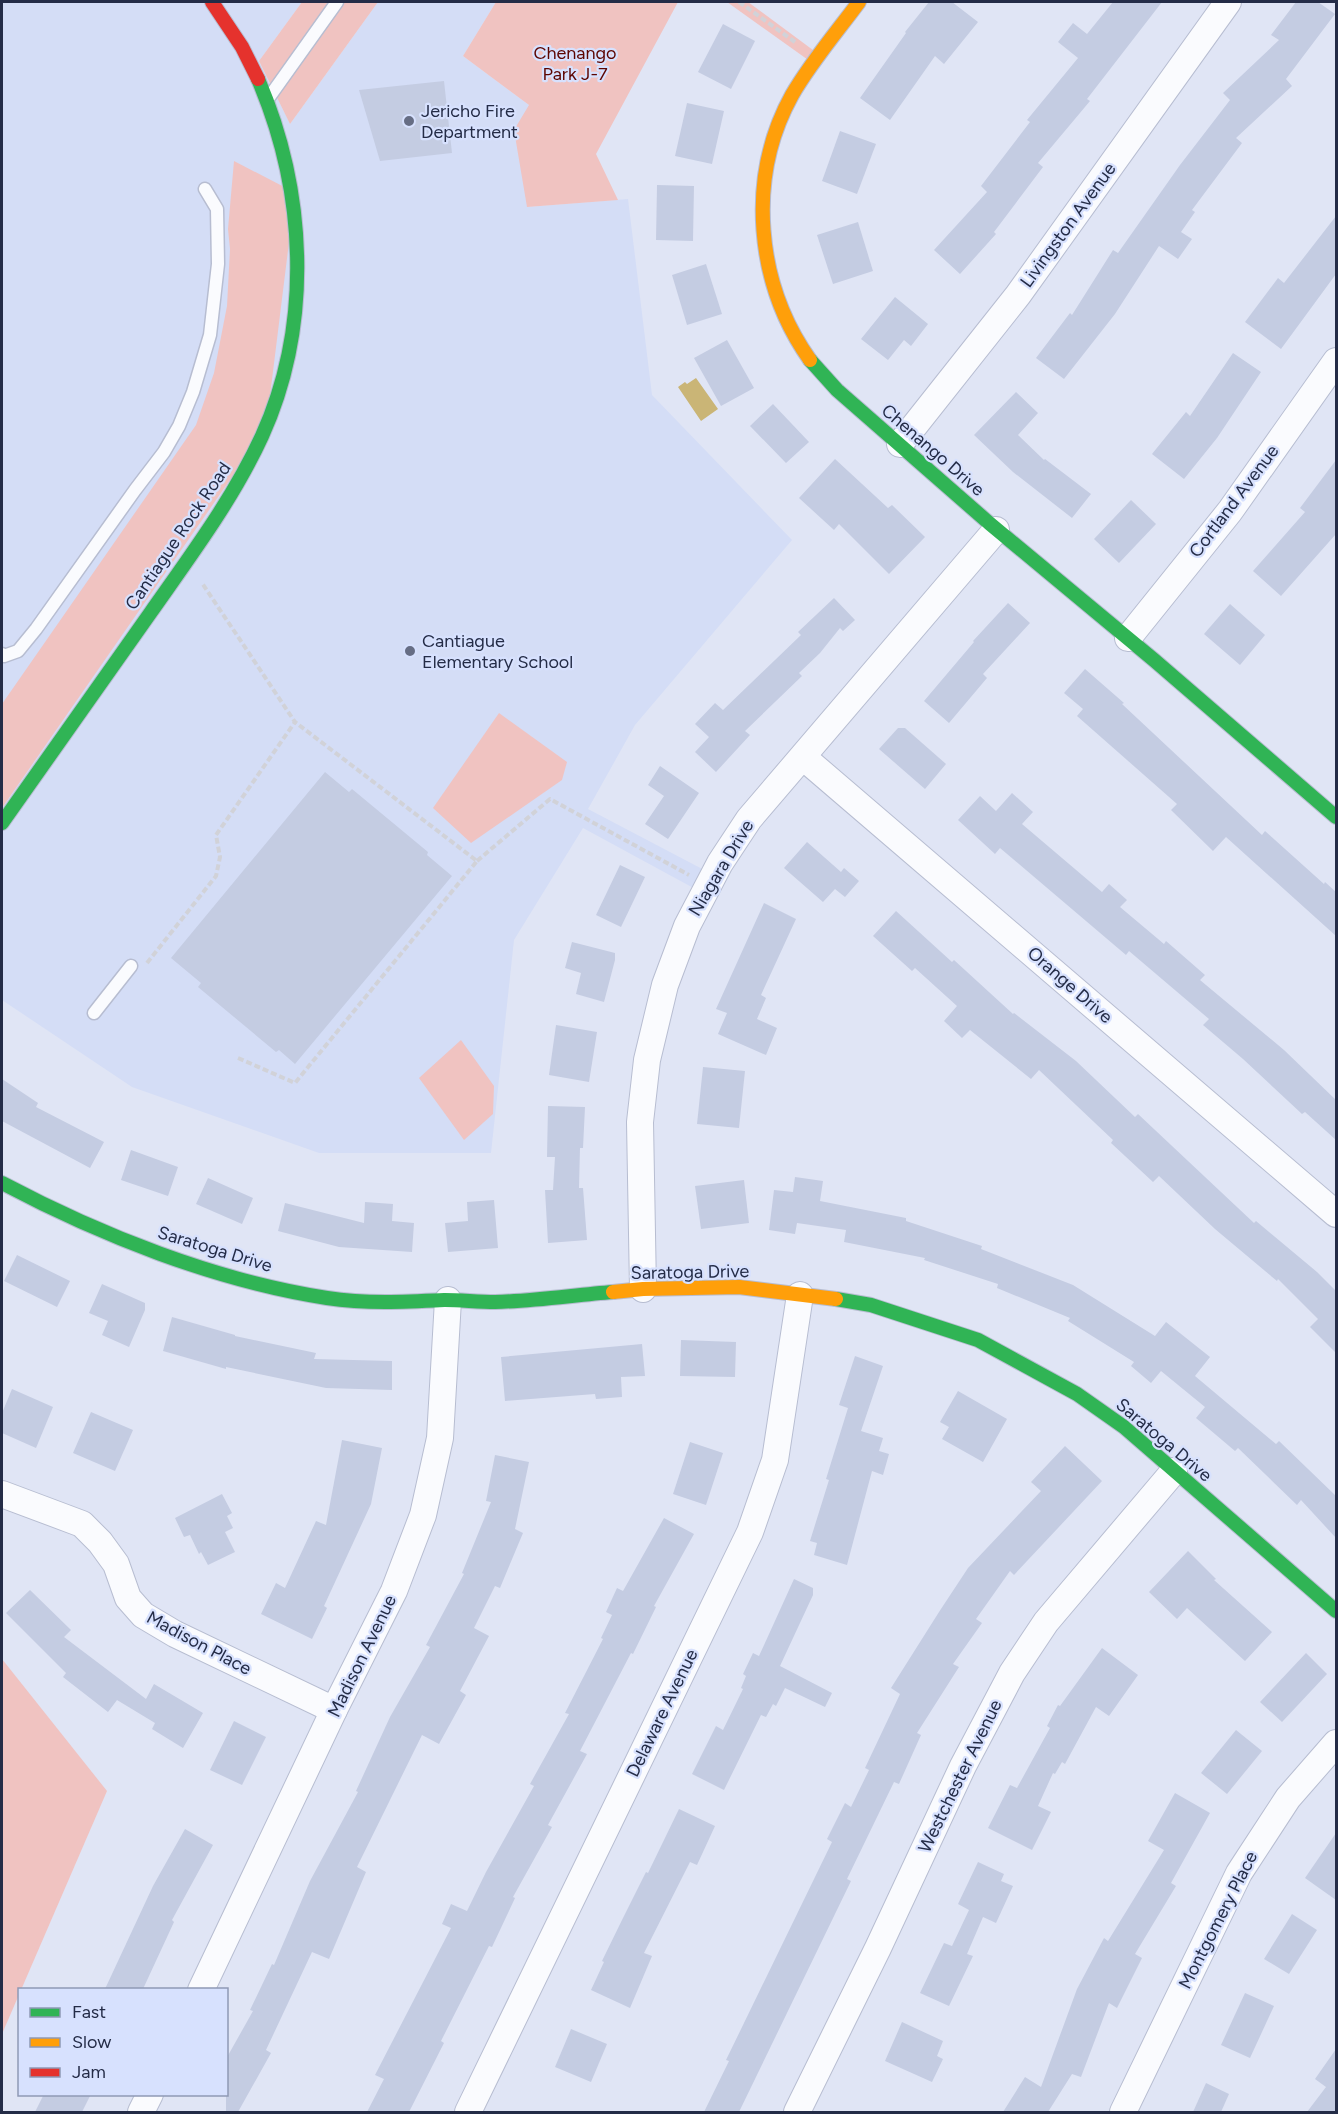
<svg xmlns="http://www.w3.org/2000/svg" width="1338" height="2114" viewBox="0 0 1338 2114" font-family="Figtree,sans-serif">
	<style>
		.built { fill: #d4ddf6 }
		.green { fill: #f0c3c1 }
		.water { fill: #cab576 }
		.building { fill: #c4cce2 }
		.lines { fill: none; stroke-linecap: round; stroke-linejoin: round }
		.lane-casing { stroke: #b7bdd1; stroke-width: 15 }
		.street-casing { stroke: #b7bdd1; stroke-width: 28 }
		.fast-casing { stroke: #b7bdd1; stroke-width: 16 }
		.slow-casing { stroke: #b7bdd1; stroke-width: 16 }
		.jam-casing { stroke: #b7bdd1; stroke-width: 16 }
		.path { stroke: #d1d2d8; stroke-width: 4; stroke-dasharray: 6 3; stroke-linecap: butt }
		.lane { stroke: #fafbfe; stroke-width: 12 }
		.street { stroke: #fafbfe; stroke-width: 26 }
		.fast { stroke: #30b455; stroke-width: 14 }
		.slow { stroke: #ff9f0a; stroke-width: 14 }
		.jam { stroke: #e5322d; stroke-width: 14 }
		.poi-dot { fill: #666d84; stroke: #d7e1fe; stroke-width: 2 }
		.labels { text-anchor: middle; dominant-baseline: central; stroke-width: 4.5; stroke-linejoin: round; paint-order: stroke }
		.park-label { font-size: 18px; fill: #5d0500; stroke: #d7e1fe }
		.poi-label { font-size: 18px; fill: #242c47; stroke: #d7e1fe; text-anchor: start }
		.street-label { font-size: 18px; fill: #242c47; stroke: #d7e1fe }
	</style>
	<rect width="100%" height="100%" fill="#e0e5f5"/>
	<path class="built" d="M2 2H302L259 61 290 124 378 2H496L463 56 529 105 527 207 628 199 652 395 792 540 635 725 588 809 708 872 699 891 583 828 514 940 491 1153H319L132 1087 2 1000Z"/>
	<g class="green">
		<path d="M302 2H378L290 124 259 61Z"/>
		<path d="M496 2H678L596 154 618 200 527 207 514 130 529 105 463 56Z"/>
		<path d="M727 2H748L817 53 811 62Z"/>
		<path d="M234 161 290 190 293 210 266 428 2 808V704L196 425 214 373 227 306 230 249 228 229Z"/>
		<path d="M499 713 567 762 562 780 471 843 433 808Z"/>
		<path d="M461 1040 494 1086 493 1114 464 1140 419 1078Z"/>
		<path d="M2 1659 107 1791 2 2034Z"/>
	</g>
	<path class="water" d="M696 378 718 409 701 421 678 387 685 382 687 384Z"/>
	<g class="building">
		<path d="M929 2H952L978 22 944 64 935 56 890 120 860 98 906 33 905 32Z"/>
		<path d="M1113 2H1162L1087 99 1090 101 1038 163 1043 167 994 232 996 234 960 274 934 250 987 192 981 186 1030 122 1027 120 1078 58 1058 42 1073 23 1087 34Z"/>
		<path d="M1296 2H1318L1335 14 1286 79 1292 86 1236 138 1242 143 1192 210 1195 212 1181 232 1192 239 1178 259 1159 246 1115 314 1064 379 1036 358 1070 313 1072 315 1113 250 1118 253 1180 165 1230 100 1223 93 1279 40 1271 35Z"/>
		<path d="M723 24 755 41 731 89 698 72Z"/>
		<path d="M444 81 452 153 380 161 359 90Z"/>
		<path d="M687 103 724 111 712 164 675 156Z"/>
		<path d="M840 131 876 144 857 194 822 181Z"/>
		<path d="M657 185 694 186 693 241 656 240Z"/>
		<path d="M1336 216V274L1281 349 1245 322 1278 278 1284 283Z"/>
		<path d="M858 222 873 271 833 284 817 235Z"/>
		<path d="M706 264 722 314 687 325 672 275Z"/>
		<path d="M895 297 928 324 911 346 904 340 888 360 861 339Z"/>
		<path d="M727 340 754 388 721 406 694 358Z"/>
		<path d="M1233 353 1261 372 1217 438 1184 479 1152 454 1186 412 1190 416Z"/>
		<path d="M1016 392 1038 413 1018 435 1044 460 1045 459 1091 494 1072 518 1013 472 974 435Z"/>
		<path d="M773 404 809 442 786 463 750 426Z"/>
		<path d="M835 459 888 508 892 505 925 537 889 574 839 524 834 530 799 498Z"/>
		<path d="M1336 460V534L1281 596 1253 571 1305 512 1300 508Z"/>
		<path d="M1131 500 1156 524 1119 563 1094 539Z"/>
		<path d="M834 598 855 620 843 631 840 628 820 653 799 673 802 676 745 731 750 735 716 772 695 752 709 737 695 724 715 703 723 710 801 635 798 632Z"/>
		<path d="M1008 603 1030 623 983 674 987 678 949 723 924 701 974 642 973 641Z"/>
		<path d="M1230 604 1265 635 1240 665 1204 634Z"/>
		<path d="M1085 669 1124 703 1122 704 1262 835 1265 831 1324 884 1325 882 1336 892V936L1226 837 1213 851 1171 810 1177 804 1077 716 1083 709 1064 693Z"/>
		<path d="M898 728H905L946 764 925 789 879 749Z"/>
		<path d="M660 766 699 793 668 839 645 824 664 796 648 785Z"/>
		<path d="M325 772 349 792 352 789 428 852 427 855 452 876 295 1064 279 1050 276 1052 198 987 201 983 171 958Z"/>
		<path d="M1012 793 1033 812 1022 824 1102 892 1109 884 1127 900 1120 907 1164 944 1166 941 1205 975 1200 980 1284 1050 1336 1100V1140L1305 1112 1302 1114 1243 1059 1203 1025 1209 1019 1129 951 1126 955 1000 848 995 854 958 820 980 796 996 811Z"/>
		<path d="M807 842 841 872 844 868 859 881 845 897 835 889 823 902 784 868Z"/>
		<path d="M620 865 645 877 621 927 596 915Z"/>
		<path d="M764 903 796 919 761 995 766 998 757 1019 777 1028 766 1055 718 1034 727 1013 716 1009Z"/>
		<path d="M896 911 952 962 954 960 1013 1014 1014 1013 1076 1061 1135 1117 1138 1114 1254 1223 1256 1221 1317 1272 1336 1291V1353L1310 1327 1318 1319 1278 1279 1277 1281 1215 1229 1159 1176 1153 1182 1111 1143 1113 1140 1039 1070 1031 1079 970 1030 962 1038 944 1021 957 1006 915 968 912 971 873 936Z"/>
		<path d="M572 942 615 953V960L604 1002 576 994 581 973 565 968Z"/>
		<path d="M556 1025 597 1032 589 1082 549 1075Z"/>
		<path d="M703 1067 745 1071 739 1128 697 1124Z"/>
		<path d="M2 1079 38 1103 36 1107 104 1142 90 1168 2 1121Z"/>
		<path d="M548 1106 585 1107 583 1148H580L579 1188H583L587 1240 548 1243 545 1190H553L555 1157H547Z"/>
		<path d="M131 1150 178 1167 168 1196 121 1180Z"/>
		<path d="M795 1177 823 1181 820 1201 906 1218V1221L982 1246 981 1249 1073 1285 1155 1336 1166 1322 1210 1357 1195 1376 1276 1444 1279 1441 1336 1496V1538L1301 1500 1297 1505 1238 1448 1235 1451 1196 1418 1205 1407 1161 1371 1151 1383 1131 1366 1134 1362 1068 1321 1070 1318 997 1288 998 1284 924 1260 925 1258 844 1242 846 1230 797 1223 795 1234 769 1230 774 1190 793 1192Z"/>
		<path d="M208 1178 253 1198 242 1224 196 1204Z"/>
		<path d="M744 1180 749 1223 701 1229 695 1186Z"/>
		<path d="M494 1200 498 1248 448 1252 445 1223 468 1221 467 1202Z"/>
		<path d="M365 1202 393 1204 392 1221 414 1223 412 1252 339 1247 278 1231 285 1203 364 1223Z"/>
		<path d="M17 1255 70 1281 57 1307 4 1281Z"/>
		<path d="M102 1284 145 1303V1310L129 1347 102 1335 108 1321 89 1313Z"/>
		<path d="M172 1317 235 1335V1336L316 1353 314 1359 392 1361V1390L326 1388 226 1367V1369L163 1351Z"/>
		<path d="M681 1340 736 1342 735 1377 680 1376Z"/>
		<path d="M642 1344 645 1376 621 1377 622 1397 596 1399 595 1394 505 1401 501 1357Z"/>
		<path d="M855 1356 883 1366 861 1431 883 1438 879 1451 889 1454 883 1475 872 1471 847 1565 814 1555 817 1543 810 1541 829 1480 826 1479 848 1408 839 1405Z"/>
		<path d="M12 1389 53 1407 36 1448 2 1433V1413Z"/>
		<path d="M958 1391 1007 1419 983 1462 942 1439 949 1427 940 1422Z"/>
		<path d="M91 1412 133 1430 115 1471 73 1453Z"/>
		<path d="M342 1440 382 1448 371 1504 324 1606 327 1608 312 1639 261 1614 276 1583 285 1588 316 1521 326 1525Z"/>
		<path d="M690 1442 723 1453 706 1505 673 1494Z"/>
		<path d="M1065 1446 1102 1481 1014 1575 1010 1571 976 1619 982 1623 953 1664 959 1667 917 1733 921 1735 899 1784 894 1782 847 1879 851 1881 739 2112H704L729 2061 726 2060 832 1842 827 1839 845 1803 851 1807 869 1770 865 1768 900 1694 891 1688 939 1612 968 1568 1041 1491 1031 1482Z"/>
		<path d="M495 1455 529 1462 515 1529 523 1533 500 1588 495 1586 474 1628 489 1636 460 1691 466 1695 439 1744 422 1735 357 1867 366 1872 329 1959 312 1952 266 2050 271 2053 238 2112H226V2059L253 2011 250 2010 272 1964 274 1965 310 1881 358 1792 356 1791 390 1717 430 1647 426 1645 464 1574 462 1573 491 1502 486 1501Z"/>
		<path d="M222 1494 232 1513 227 1516 233 1528 225 1532 235 1552 208 1565 201 1552 199 1554 190 1535 184 1537 175 1518Z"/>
		<path d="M664 1518 694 1534 654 1606 656 1607 633 1654 631 1653 580 1751 587 1754 548 1825 552 1827 513 1897 515 1898 492 1947 489 1946 441 2041 444 2043 409 2112H367L384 2079 375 2075 451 1928 442 1924 451 1904 467 1911 486 1872 534 1786 530 1784 569 1714 565 1713 603 1639 601 1638 612 1615 606 1612 617 1588 623 1591Z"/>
		<path d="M1188 1551 1216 1579 1214 1580 1272 1632 1245 1661 1187 1608 1177 1619 1149 1592Z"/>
		<path d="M794 1579 813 1588V1595L780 1666 832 1693 825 1707 785 1688 776 1706 773 1704 766 1717 761 1715 724 1790 692 1774 716 1726 723 1730 743 1689 741 1688 746 1676 743 1674 753 1653 759 1656Z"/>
		<path d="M30 1590 71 1630 64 1637 146 1699 154 1684 203 1713 183 1748 152 1729 155 1723 117 1700 108 1712 63 1677 66 1673 6 1613Z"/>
		<path d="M1102 1648 1138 1675 1109 1716 1096 1707 1065 1764 1062 1762 1055 1774 1053 1773 1038 1806 1051 1812 1032 1850 988 1828 1010 1785 1017 1788 1050 1728 1047 1726 1058 1705 1060 1706Z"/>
		<path d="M1306 1653 1327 1674 1282 1722 1260 1702Z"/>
		<path d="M234 1721 266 1737 242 1785 210 1770Z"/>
		<path d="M1236 1730 1262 1751 1227 1794 1201 1773Z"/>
		<path d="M1175 1793 1210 1813 1171 1883 1176 1886 1135 1954 1142 1958 1117 2008 1109 2003 1081 2077 1072 2074 1048 2112H1003L1025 2077 1041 2087 1077 1989 1104 1938 1108 1941 1164 1850 1148 1841Z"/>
		<path d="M679 1809 715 1826 697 1865 690 1862 644 1953 652 1956 630 2008 591 1990 604 1962 602 1961 622 1920 646 1872 648 1873Z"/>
		<path d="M185 1829 213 1845 172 1920 174 1922 143 1989H105L153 1886Z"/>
		<path d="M1336 1833V1900L1305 1878Z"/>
		<path d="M978 1862 1004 1874 1001 1881 1013 1886 996 1923 983 1917 967 1954 973 1956 949 2006 920 1993 944 1943 952 1946 969 1910 958 1904Z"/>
		<path d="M1292 1914 1317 1930 1289 1974 1264 1959Z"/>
		<path d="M1245 1993 1274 2006 1250 2058 1221 2045Z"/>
		<path d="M902 2022 943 2041 937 2056 943 2059 932 2082 885 2061Z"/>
		<path d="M571 2029 607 2044 591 2082 555 2067Z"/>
		<path d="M1336 2049V2112H1307L1326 2087 1315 2079Z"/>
		<path d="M1206 2083 1229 2094 1221 2112H1193Z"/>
		<path d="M44 2094H91L82 2112H35Z"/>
	</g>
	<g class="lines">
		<g class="lane-casing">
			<g id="lane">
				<path d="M270 96 337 2"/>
				<path d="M2 654 4 656 18 651 36 629 135 490 164 452 179 426 193 392 210 335 218 264 217 209 205 189"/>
				<path d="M94 1013 131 966"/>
			</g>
		</g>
		<g class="street-casing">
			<g id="street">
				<path d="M900 444 1018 295 1228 2"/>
				<path d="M1128 638 1230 511 1336 361"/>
				<path d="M803 757 1336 1214"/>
				<path d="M643 1289 640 1122 647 1060 665 985 687 926 720 863 749 819 996 530"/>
				<path d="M2 1494 82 1524 100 1542 116 1564 128 1598 143 1615 175 1634 334 1710"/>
				<path d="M201 1990 334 1710 394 1591 423 1515 440 1438 448 1300"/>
				<path d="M141 2112 150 2094"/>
				<path d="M468 2112 750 1532 775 1460 800 1295"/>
				<path d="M797 2112 878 1948 963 1766 1012 1673 1046 1622 1174 1471"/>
				<path d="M1123 2112 1239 1873 1288 1798 1336 1743"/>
			</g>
		</g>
		<g class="fast-casing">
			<g id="fast">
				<path d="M810 360 837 390 989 523 1154 660 1336 817"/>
				<path d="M2 823C52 753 101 682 151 612 191 555 233 499 262 436 313 323 306 191 258 79"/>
				<path d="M2 1183C100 1235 216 1281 327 1298 366 1304 405 1302 445 1300 461 1300 478 1302 495 1302 534 1301 574 1295 613 1292"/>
				<path d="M836 1299 871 1305 978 1340 1077 1394 1124 1427 1336 1611"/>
			</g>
		</g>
		<g class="slow-casing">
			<g id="slow">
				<path d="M810 360C756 284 746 178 792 95 811 62 836 33 859 2"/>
				<path d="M613 1292 643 1289 739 1287 836 1299"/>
			</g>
		</g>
		<g class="jam-casing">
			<path id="jam" d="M212 2 242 47 258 79"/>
		</g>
		<g class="path">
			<path d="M739 2 795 42"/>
			<path d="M477 861 550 799 689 875"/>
			<path d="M147 963 216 876 220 857 216 835 295 722 202 583"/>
			<path d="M238 1058 295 1083 477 861 295 722"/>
		</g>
		<use href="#lane" class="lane"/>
		<use href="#street" class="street"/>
		<use href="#fast" class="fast"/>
		<use href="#slow" class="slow"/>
		<use href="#jam" class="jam"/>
	</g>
	<g class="poi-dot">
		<circle cx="409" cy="121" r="6"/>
		<circle cx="410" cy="651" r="6"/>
	</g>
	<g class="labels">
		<g class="park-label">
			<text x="575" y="53">Chenango<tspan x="575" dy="21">Park J-7</tspan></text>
		</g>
		<g class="poi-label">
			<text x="421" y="111">Jericho Fire<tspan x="421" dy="21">Department</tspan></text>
			<text x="422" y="641">Cantiague<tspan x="422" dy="21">Elementary School</tspan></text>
		</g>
		<g class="street-label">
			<text transform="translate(1068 225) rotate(-54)">Livingston Avenue</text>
			<text transform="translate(933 450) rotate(41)">Chenango Drive</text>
			<text transform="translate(1234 501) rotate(-53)">Cortland Avenue</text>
			<text transform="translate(178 536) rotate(-56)">Cantiague Rock Road</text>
			<text transform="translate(721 868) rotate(-59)">Niagara Drive</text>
			<text transform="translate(1070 985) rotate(41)">Orange Drive</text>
			<text transform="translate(215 1249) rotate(17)">Saratoga Drive</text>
			<text transform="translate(690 1272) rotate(-1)">Saratoga Drive</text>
			<text transform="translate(1164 1440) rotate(40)">Saratoga Drive</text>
			<text transform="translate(199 1643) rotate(28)">Madison Place</text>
			<text transform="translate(362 1656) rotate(-64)">Madison Avenue</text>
			<text transform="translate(662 1713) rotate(-64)">Delaware Avenue</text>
			<text transform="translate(960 1776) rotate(-64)">Westchester Avenue</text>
			<text transform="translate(1218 1920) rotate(-63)">Montgomery Place</text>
		</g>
	</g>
	<rect width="1338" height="2114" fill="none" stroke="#242c47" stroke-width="6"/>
	<rect x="18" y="1988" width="210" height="108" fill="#d7e1fe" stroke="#8f99b5" stroke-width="1.5"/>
	<rect x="30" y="2008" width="30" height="9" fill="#30b455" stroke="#8f99b5" stroke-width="1.5"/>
	<text x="72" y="2018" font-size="18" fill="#242c47">Fast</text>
	<rect x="30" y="2038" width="30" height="9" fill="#ff9f0a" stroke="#8f99b5" stroke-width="1.5"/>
	<text x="72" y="2048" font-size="18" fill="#242c47">Slow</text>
	<rect x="30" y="2068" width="30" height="9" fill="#e5322d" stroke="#8f99b5" stroke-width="1.5"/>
	<text x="72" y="2078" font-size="18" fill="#242c47">Jam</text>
</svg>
